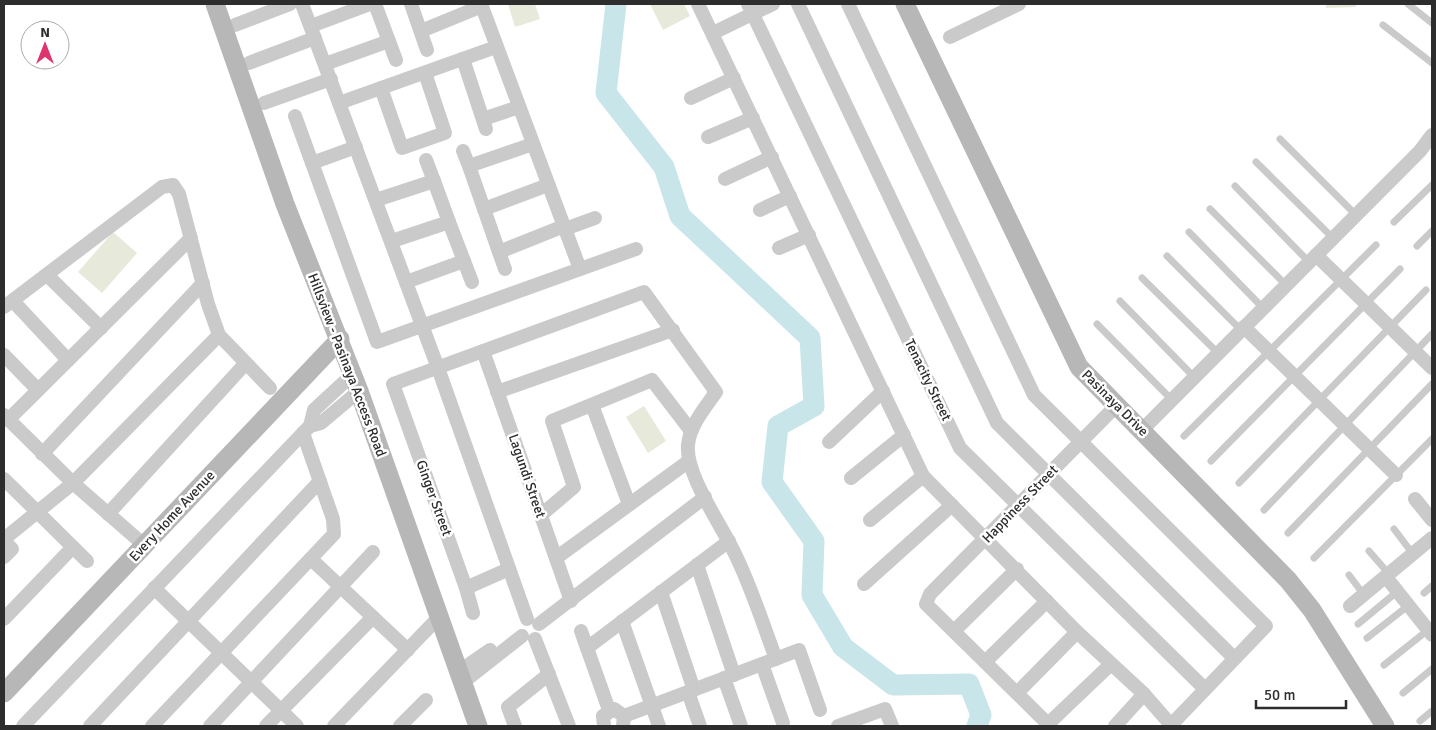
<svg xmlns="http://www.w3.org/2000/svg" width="1436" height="730" viewBox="0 0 1436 730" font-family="Signika,sans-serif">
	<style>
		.green { fill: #e7eadb }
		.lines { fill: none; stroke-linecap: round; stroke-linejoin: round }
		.river { stroke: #c8e5ea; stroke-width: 21 }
		.lane { stroke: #cacaca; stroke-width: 7 }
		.street { stroke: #cacaca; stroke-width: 14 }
		.secondary { stroke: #b7b7b7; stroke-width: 19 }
		.labels { text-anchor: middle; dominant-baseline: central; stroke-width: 5; stroke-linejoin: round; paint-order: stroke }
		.street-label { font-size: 14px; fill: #2d2d2d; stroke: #fff }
	</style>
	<rect width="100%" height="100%" fill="#fff"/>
	<g class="green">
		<path d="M508 4H535L540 19 515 27Z"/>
		<path d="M650 4H684L690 16 663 30Z"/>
		<path d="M1326 4H1356V7L1326 8Z"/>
		<path d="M113 232 137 253 102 293 78 272Z"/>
		<path d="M644 406 666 441 648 453 626 417Z"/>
	</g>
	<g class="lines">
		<path class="river" d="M616 4 606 93 664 167 680 216 810 338 814 406 778 426 772 482 814 541 812 595 843 647 893 685 969 684 981 715 977 726"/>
		<g class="lane">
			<path d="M1408 4 1432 23"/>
			<path d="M1383 25 1432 63"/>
			<path d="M1280 139 1356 215"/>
			<path d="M1256 162 1333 238"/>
			<path d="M1235 186 1309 262"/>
			<path d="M1210 209 1286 285"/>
			<path d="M1394 222 1432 185"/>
			<path d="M1189 232 1263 308"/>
			<path d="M1417 246 1432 231"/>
			<path d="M1167 256 1241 330"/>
			<path d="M1142 278 1218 353"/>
			<path d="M1120 301 1194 377"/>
			<path d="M1097 324 1171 399"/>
			<path d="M1184 436 1376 245"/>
			<path d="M1211 461 1400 269"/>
			<path d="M1239 483 1426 290"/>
			<path d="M1264 510 1432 334"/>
			<path d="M1394 529 1413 554"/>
			<path d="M1288 533 1432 384"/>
			<path d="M1369 551 1389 574"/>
			<path d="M1314 558 1432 439"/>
			<path d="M1349 575 1364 595"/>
			<path d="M1424 593 1432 586"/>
			<path d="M1358 624 1398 591"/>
			<path d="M1367 638 1409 605"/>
			<path d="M1384 665 1428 630"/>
			<path d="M1403 693 1432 669"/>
			<path d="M1420 721 1432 711"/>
		</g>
		<g class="street">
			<path d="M302 4 438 368 527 619"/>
			<path d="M375 4 396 60"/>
			<path d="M411 4 427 50"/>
			<path d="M481 4 580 269"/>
			<path d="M698 4 923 476 1077 632 1144 694 1171 725"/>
			<path d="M748 4 960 448 1204 688"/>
			<path d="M798 4 997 423 1234 658"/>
			<path d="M848 4 1034 395 1266 626 1170 726"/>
			<path d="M235 25 290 4"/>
			<path d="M311 26 370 4"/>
			<path d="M421 31 482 6"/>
			<path d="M713 33 773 4"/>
			<path d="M950 37 1019 4"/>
			<path d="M463 59 486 129"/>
			<path d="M249 63 315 38"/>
			<path d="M325 64 389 41"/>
			<path d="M381 88 402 148 445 133 425 73"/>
			<path d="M691 98 734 78"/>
			<path d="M264 103 331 79"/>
			<path d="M339 103 496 47"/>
			<path d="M295 116 377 342 636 249"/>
			<path d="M483 119 519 107"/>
			<path d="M708 137 753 118"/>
			<path d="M533 144 469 166 499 252 564 226"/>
			<path d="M463 151 469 166"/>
			<path d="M426 160 434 181"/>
			<path d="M312 163 356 147"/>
			<path d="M725 179 772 157"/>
			<path d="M376 200 434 181 449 222"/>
			<path d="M484 209 548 185"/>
			<path d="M760 210 790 196"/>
			<path d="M565 229 595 218"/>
			<path d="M392 241 449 222 464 261 406 282"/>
			<path d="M779 248 809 235"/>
			<path d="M499 252 505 269"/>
			<path d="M1316 255 1432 368"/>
			<path d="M464 261 472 282"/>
			<path d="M47 275 101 328"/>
			<path d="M13 301 68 360"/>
			<path d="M4 307 162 187 173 185 179 194 208 304 219 335 270 388"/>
			<path d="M1244 327 1396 475"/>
			<path d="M483 351 571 601"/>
			<path d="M4 355 38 390"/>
			<path d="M497 392 673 330"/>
			<path d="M592 405 629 504"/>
			<path d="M4 415 73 483 144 545"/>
			<path d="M8 420 191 238"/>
			<path d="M310 426 321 423 359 391"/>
			<path d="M1142 430 1420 151 1432 135"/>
			<path d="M829 442 883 391"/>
			<path d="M42 454 203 283"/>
			<path d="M851 478 904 435"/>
			<path d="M4 479 87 561"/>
			<path d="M1415 499 1432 520"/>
			<path d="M108 514 245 364"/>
			<path d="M541 515 574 487 552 421 652 380 691 431"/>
			<path d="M870 520 923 476"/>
			<path d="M4 539 73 483 219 335"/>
			<path d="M4 541 12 549 4 557"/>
			<path d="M556 558 689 461"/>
			<path d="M311 559 408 650"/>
			<path d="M697 565 734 675"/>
			<path d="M1386 577 1432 635"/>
			<path d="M864 584 952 505"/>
			<path d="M154 588 297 726"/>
			<path d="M466 588 509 569"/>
			<path d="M661 592 694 690"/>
			<path d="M1350 606 1432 538"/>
			<path d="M473 613 466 588 393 384 644 292 716 392C705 408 690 425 688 445 685 475 723 527 736 556 752 589 763 624 776 659"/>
			<path d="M4 619 73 547"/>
			<path d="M622 621 659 726"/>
			<path d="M539 624 705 497"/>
			<path d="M581 631 609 710"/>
			<path d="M954 631 1017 569"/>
			<path d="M535 639 569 726"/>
			<path d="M587 648 729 541"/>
			<path d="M985 662 1047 601"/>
			<path d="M762 664 783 723"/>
			<path d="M458 672 490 650"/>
			<path d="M724 678 741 726"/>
			<path d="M462 683 522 636"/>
			<path d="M688 692 700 726"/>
			<path d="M1017 693 1077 632"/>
			<path d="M624 716 799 650 820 710"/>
			<path d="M1048 724 1111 664"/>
			<path d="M23 726 303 433 310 426 314 410 353 374"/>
			<path d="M90 726 320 481"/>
			<path d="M152 726 334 534 333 519 303 433"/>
			<path d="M210 726 373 552"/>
			<path d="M266 726 373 617"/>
			<path d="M334 726 439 617"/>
			<path d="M400 726 426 700"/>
			<path d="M515 726 508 707 549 674"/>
			<path d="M604 726 603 716 614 709 624 716 623 726"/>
			<path d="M838 726 885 709 892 726"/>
			<path d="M1050 726 926 604 930 594 1117 405"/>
			<path d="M1115 726 1144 694"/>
		</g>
		<g class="secondary">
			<path d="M215 4 285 204 359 391 478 726"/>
			<path d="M905 4 1079 367 1288 580 1312 610 1385 726"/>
			<path d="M4 693 340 339"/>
		</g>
	</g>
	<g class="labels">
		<g class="street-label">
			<text transform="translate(347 365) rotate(69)">Hillsview - Pasinaya Access Road</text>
			<text transform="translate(928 380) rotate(64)">Tenacity Street</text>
			<text transform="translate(1115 403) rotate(45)">Pasinaya Drive</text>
			<text transform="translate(527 476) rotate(71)">Lagundi Street</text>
			<text transform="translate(434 498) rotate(70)">Ginger Street</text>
			<text transform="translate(1020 504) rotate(-46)">Happiness Street</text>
			<text transform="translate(172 516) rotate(-47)">Every Home Avenue</text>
		</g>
	</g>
	<rect width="1436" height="730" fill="none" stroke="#2d2d2d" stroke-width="10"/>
	<g transform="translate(45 45)"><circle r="24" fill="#ffffff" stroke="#ababab"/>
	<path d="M0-4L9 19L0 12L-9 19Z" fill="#df356d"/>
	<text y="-8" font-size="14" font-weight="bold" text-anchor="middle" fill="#2d2d2d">N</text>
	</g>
	<path d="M1256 700v8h90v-8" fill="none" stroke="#2d2d2d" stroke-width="2.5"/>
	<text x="1264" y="700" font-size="15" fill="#2d2d2d" stroke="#ffffff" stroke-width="4" paint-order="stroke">50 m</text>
</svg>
